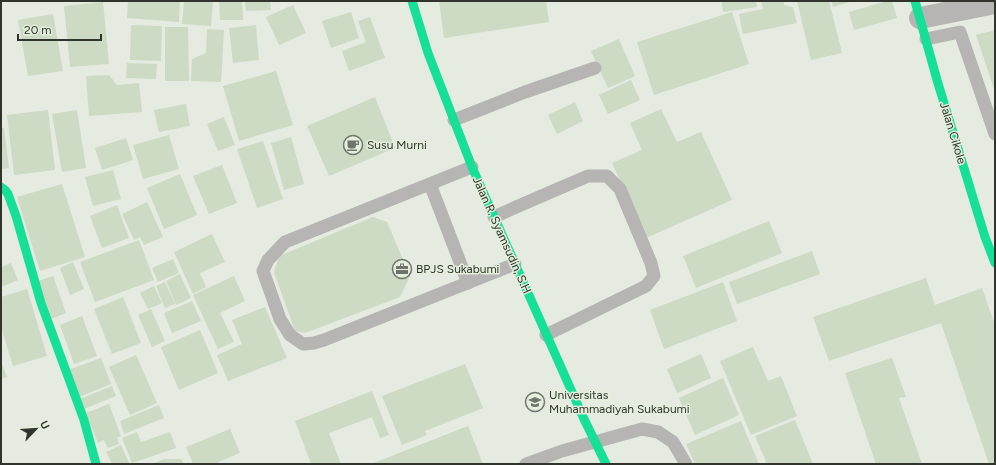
<svg xmlns="http://www.w3.org/2000/svg" width="996" height="465" viewBox="0 0 996 465" font-family="Figtree,sans-serif">
	<style>
		.building { fill: #cddac4 }
		.lines { fill: none; stroke-linecap: round; stroke-linejoin: round }
		.lane { stroke: #b6b5b3; stroke-width: 13 }
		.street { stroke: #b6b5b3; stroke-width: 22 }
		.fast { stroke: #16e098; stroke-width: 9 }
		.labels { text-anchor: middle; dominant-baseline: central; stroke-width: 3; stroke-linejoin: round; paint-order: stroke }
		.street-label { font-size: 12px; fill: #30342d; stroke: #e4efdc }
		.poi-label { font-size: 12px; fill: #30342d; stroke: #e4efdc; text-anchor: start }
	</style>
	<rect width="100%" height="100%" fill="#e5ebe0"/>
	<g class="building">
		<path d="M128 1H180L179 22 127 18Z"/>
		<path d="M184 1H213L211 26 182 24Z"/>
		<path d="M219 1H242L243 20H220Z"/>
		<path d="M245 1H270L271 10 246 11Z"/>
		<path d="M439 1H546L549 22 444 38Z"/>
		<path d="M721 1H756L757 7 723 12Z"/>
		<path d="M761 1H784V5L793 7 797 23 743 34 739 14 763 9Z"/>
		<path d="M797 1H829L842 53 811 60Z"/>
		<path d="M831 1H853L833 7Z"/>
		<path d="M887 1H892L897 18 854 30 849 12Z"/>
		<path d="M103 2 109 64 70 67 64 6Z"/>
		<path d="M293 5 306 33 279 45 266 17Z"/>
		<path d="M351 12 359 38 331 48 322 21Z"/>
		<path d="M732 12 749 64 654 95 637 42Z"/>
		<path d="M53 14 63 71 28 76 18 20Z"/>
		<path d="M370 17 385 58 349 71 342 51 366 42 358 21Z"/>
		<path d="M131 25 162 26 161 61 130 60Z"/>
		<path d="M256 25 259 60 233 63 229 28Z"/>
		<path d="M165 27H188L189 81H165Z"/>
		<path d="M207 29 224 30 221 82 191 81 192 59 206 53Z"/>
		<path d="M995 30V92L976 35Z"/>
		<path d="M619 39 635 76 608 88 591 51Z"/>
		<path d="M127 63 157 64 156 79 126 78Z"/>
		<path d="M276 71 293 125 239 141 223 86Z"/>
		<path d="M109 75 117 85 139 83 142 112 89 116 86 76Z"/>
		<path d="M631 80 640 100 608 114 599 95Z"/>
		<path d="M375 97 395 148 329 176 307 126Z"/>
		<path d="M575 102 583 121 557 134 548 115Z"/>
		<path d="M186 104 190 126 159 132 154 110Z"/>
		<path d="M661 109 677 142 701 132 732 200 646 238 612 163 642 150 630 123Z"/>
		<path d="M48 110 55 170 14 175 7 115Z"/>
		<path d="M77 110 86 168 62 172 52 114Z"/>
		<path d="M224 117 235 145 218 151 207 124Z"/>
		<path d="M1 128H4L9 168 1 169Z"/>
		<path d="M169 135 179 169 143 179 133 145Z"/>
		<path d="M291 137 304 184 284 190 271 143Z"/>
		<path d="M126 138 133 160 102 170 95 148Z"/>
		<path d="M263 141 283 199 257 208 237 149Z"/>
		<path d="M222 165 237 203 209 214 193 176Z"/>
		<path d="M113 170 121 199 93 206 85 177Z"/>
		<path d="M180 174 197 215 164 229 147 188Z"/>
		<path d="M62 184 85 257 40 271 17 197Z"/>
		<path d="M147 202 163 237 144 245 140 237 134 240 122 214Z"/>
		<path d="M117 205 129 238 102 248 90 216Z"/>
		<path d="M373 217 387 222 410 276 400 297 305 333 295 331 274 272 279 256Z"/>
		<path d="M769 221 782 253 696 288 683 256Z"/>
		<path d="M212 234 225 262 200 273 206 287 193 294 174 252Z"/>
		<path d="M139 240 154 280 95 302 80 262Z"/>
		<path d="M812 251 820 274 737 304 729 282Z"/>
		<path d="M173 259 179 273 158 282 152 268Z"/>
		<path d="M73 262 84 289 70 295 60 268Z"/>
		<path d="M11 263 18 280 1 287V267Z"/>
		<path d="M180 274 191 298 176 305 166 281Z"/>
		<path d="M53 276 66 313 51 319 38 281Z"/>
		<path d="M234 276 245 301 220 313 234 342 218 349 193 295Z"/>
		<path d="M926 278 935 305 982 288 995 325V464H989L941 323 829 361 813 317Z"/>
		<path d="M165 282 175 304 165 308 156 286Z"/>
		<path d="M723 282 737 321 664 349 650 310Z"/>
		<path d="M154 286 162 303 148 309 140 293Z"/>
		<path d="M27 289 47 356 13 366 1 327V297Z"/>
		<path d="M123 297 141 343 112 354 94 309Z"/>
		<path d="M192 301 201 321 172 333 164 313Z"/>
		<path d="M265 307 287 358 228 381 217 355 242 344 232 320Z"/>
		<path d="M151 309 165 341 152 347 138 315Z"/>
		<path d="M82 316 97 356 74 364 60 325Z"/>
		<path d="M200 330 218 373 179 390 161 347Z"/>
		<path d="M753 347 768 381 781 376 797 416 751 435 720 361Z"/>
		<path d="M701 354 711 378 677 393 667 369Z"/>
		<path d="M136 355 157 403 130 415 109 367Z"/>
		<path d="M101 358 111 384 79 397 68 370Z"/>
		<path d="M892 358 906 397 899 398 922 464H876L845 373Z"/>
		<path d="M1 361 7 377 1 379Z"/>
		<path d="M465 364 483 408 425 431 427 435 402 445 382 396Z"/>
		<path d="M723 378 739 415 695 435 679 398Z"/>
		<path d="M112 386 116 396 84 409 80 399Z"/>
		<path d="M372 391 389 435 380 438 372 417 329 433 341 464H311L295 421Z"/>
		<path d="M109 404 121 436 117 438 119 444 108 448 104 440 98 443 86 413Z"/>
		<path d="M159 405 164 418 124 434 120 421Z"/>
		<path d="M795 420 813 464H767L755 436Z"/>
		<path d="M741 421 759 464H695L686 444Z"/>
		<path d="M468 426 483 464H371Z"/>
		<path d="M230 429 240 453 214 464H193L186 447Z"/>
		<path d="M137 432 141 442 170 432 176 448 132 463 122 438Z"/>
		<path d="M121 445 129 463 125 464H112L106 452Z"/>
		<path d="M164 459H181L184 464H152Z"/>
	</g>
	<g class="lines">
		<g class="lane">
			<path d="M926 39 960 32 995 134"/>
			<path d="M454 120 525 92 595 68"/>
			<path d="M472 167 285 242 268 260 263 271 280 319 290 335 303 344 314 343 324 340 515 264"/>
			<path d="M430 184 468 283"/>
			<path d="M494 217 523 204 588 176H607L620 189 651 263 654 276 646 286 546 335"/>
			<path d="M526 464 562 451 642 429 658 432 673 442 686 464"/>
		</g>
		<path class="street" d="M920 18 995 3"/>
		<g class="fast">
			<path d="M412 1 428 53 472 167 584 419 606 464"/>
			<path d="M915 1 937 80 985 237 995 263"/>
			<path d="M1 187 5 190 8 194 16 216 41 303 84 420 96 464"/>
		</g>
	</g>
	<defs>
		<g id="cafe-ring" transform="scale(1)"><circle r="9.5" fill="#e4efdc" stroke="#6f746c" stroke-width="1.5"/><path d="M-5.5-4.5H6V0H3Q3 3.5 0 3.5H-2.5Q-5.5 3.5-5.5 0ZM3-3.2v2h1.7v-2ZM-6 4.5H4V6H-6Z" fill="#6f746c"/></g>
		<g id="office-ring" transform="scale(1)"><circle r="9.5" fill="#e4efdc" stroke="#6f746c" stroke-width="1.5"/><path d="M-6-3h4V-5.5h4V-3h4V5H-6ZM-1-4.5V-3h2v-1.5ZM-6 0V1H6V0Z" fill="#6f746c"/></g>
		<g id="university-ring" transform="scale(1)"><circle r="9.5" fill="#e4efdc" stroke="#6f746c" stroke-width="1.5"/><path d="M0-5L7-2L0 1L-7-2ZM-4 1L0 2.5L4 1V4Q0 6-4 4Z" fill="#6f746c"/></g>
	</defs>
	<g fill-rule="evenodd">
		<use href="#cafe-ring" x="353" y="145"/>
		<use href="#office-ring" x="402" y="269"/>
		<use href="#university-ring" x="535" y="402"/>
	</g>
	<g class="labels">
		<g class="street-label">
			<text transform="translate(953 133) rotate(73)">Jalan Cikole</text>
			<text transform="translate(502 235) rotate(66)">Jalan R. Syamsudin, S.H</text>
		</g>
		<g class="poi-label">
			<text x="367" y="145">Susu Murni</text>
			<text x="416" y="269">BPJS Sukabumi</text>
			<text x="549" y="395">Universitas<tspan x="549" dy="14">Muhammadiyah Sukabumi</tspan></text>
		</g>
	</g>
	<rect width="996" height="465" fill="none" stroke="#30342d" stroke-width="4"/>
	<g transform="translate(36 429) rotate(65)" stroke="#e4efdc" stroke-width="3" paint-order="stroke">
	<path d="M0-3L7 15L0 10L-7 15Z" fill="#30342d"/>
	<text y="-6" font-size="11" font-weight="bold" text-anchor="middle" fill="#30342d">U</text>
	</g>
	<path d="M18 34v6h83v-6" fill="none" stroke="#30342d" stroke-width="2"/>
	<text x="24" y="34" font-size="12" fill="#30342d" stroke="#e4efdc" stroke-width="3" paint-order="stroke">20 m</text>
</svg>
